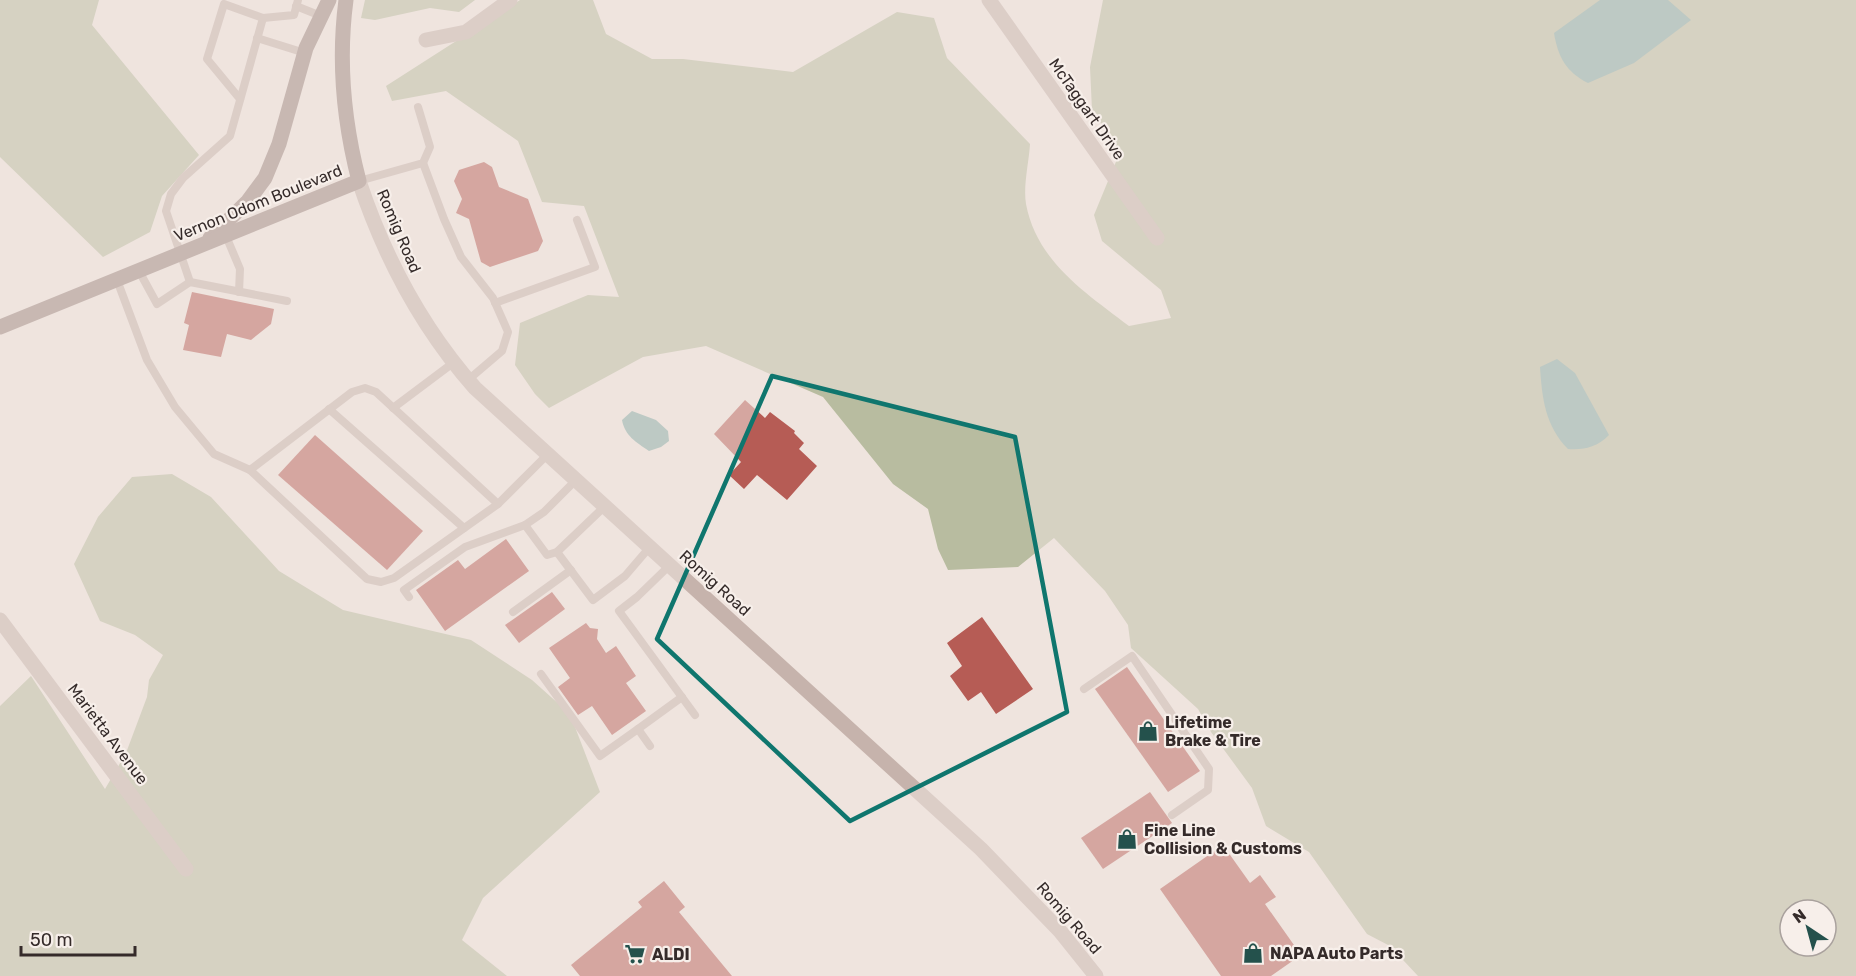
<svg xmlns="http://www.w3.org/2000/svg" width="1856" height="976" viewBox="0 0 1856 976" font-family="Rubik,sans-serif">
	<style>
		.green { fill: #b8bca0; fill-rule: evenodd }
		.water { fill: #81a9a4 }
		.building { fill: #b65c55 }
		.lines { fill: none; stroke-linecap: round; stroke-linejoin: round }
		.service { stroke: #c6b3ac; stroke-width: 8 }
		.minor { stroke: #c6b3ac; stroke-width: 15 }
		.tertiary { stroke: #c6b3ac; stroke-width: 15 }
		.secondary { stroke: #99837d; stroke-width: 15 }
		.marked { fill: none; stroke: #0f766e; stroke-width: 4.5; stroke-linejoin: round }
		.labels { text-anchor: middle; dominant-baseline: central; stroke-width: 4.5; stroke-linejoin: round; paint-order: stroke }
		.street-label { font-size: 16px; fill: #352b2a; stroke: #f7efea }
		.poi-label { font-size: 16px; font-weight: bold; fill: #352b2a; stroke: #f7efea; text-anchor: start }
	</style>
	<rect width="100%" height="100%" fill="#efe4de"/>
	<g class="green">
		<path d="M0 0H99L92 25 199 155 162 196 150 232 103 257 0 157Z"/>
		<path d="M365 0H475L459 12 430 8 375 20 361 18Z"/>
		<path d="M520 0H593L606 34 652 59H683L793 72 897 12 934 18 947 58 1030 144C1029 162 1023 186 1026 204 1037 262 1086 293 1129 326L1171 318 1161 290 1102 241 1094 215 1120 152 1092 110 1090 67 1103 0H1856V976H1418L1390 946 1367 934 1309 852 1266 826 1252 788 1211 732 1198 709 1131 648 1128 625 1105 591 1054 538 1018 567 948 570 938 549 928 509 893 484 823 397 706 346 643 357 549 408 535 394 515 365 520 323 588 295 619 297 584 206 542 202 518 141 446 91 392 101 386 86ZM1790 910H1826V946H1790Z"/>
		<path d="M172 474 211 497 279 571 343 610 471 640 532 680 570 714 600 792 483 898 462 940 507 976H0V706L31 676 105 789 126 753 147 697 149 680 163 655 135 635 100 621 74 564 98 517 132 477Z"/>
	</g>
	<g class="water">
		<path d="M1600 0H1668L1691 20 1634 63 1588 83C1566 72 1558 57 1554 33Z"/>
		<path d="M1557 359 1575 373 1609 435C1597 447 1585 450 1568 449 1545 426 1542 398 1540 367Z"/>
		<path d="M632 411 656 420 668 431 669 441 661 447 649 451C636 442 625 436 622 420Z"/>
	</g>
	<g class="building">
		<path d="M484 162 492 167 499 187 528 199 543 241 538 251 490 267 481 262 469 219 456 213 462 199 454 181 459 170Z"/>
		<path d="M192 292 274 309 271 324 251 340 227 334 221 357 183 350 189 325 184 323Z"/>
		<path d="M745 400 765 418 770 412 795 431 794 433 804 443 799 449 817 466 787 500 757 475 744 489 729 475 741 462 714 434Z"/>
		<path d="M315 435 423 531 387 570 278 475Z"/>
		<path d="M506 539 529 571 445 631 416 590 458 560 465 569Z"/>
		<path d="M552 592 565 609 519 643 505 625Z"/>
		<path d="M982 617 1033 689 996 714 981 692 968 701 950 676 962 666 947 643Z"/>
		<path d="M586 623 590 628 598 629 597 639 606 653 616 646 636 676 626 683 646 711 612 735 592 706 578 715 558 687 570 678 549 648Z"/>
		<path d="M1127 667 1200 771 1168 792 1095 689Z"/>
		<path d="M1150 792 1172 823 1103 869 1081 838Z"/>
		<path d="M1223 845 1250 883 1260 875 1276 897 1265 904 1301 955 1271 976H1221L1160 889Z"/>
		<path d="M664 881 685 907 679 912 732 976H580L571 965 642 907 638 902Z"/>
	</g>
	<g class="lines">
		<g class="service">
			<path d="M296 6 321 16"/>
			<path d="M257 38 305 53"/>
			<path d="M240 99 207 59 224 4 263 18 294 15 298 0"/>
			<path d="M423 163 444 219 461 257 493 298 508 332 502 351 468 380"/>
			<path d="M359 181 423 163 430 147 418 107"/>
			<path d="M226 236 240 269 239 292"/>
			<path d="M139 271 157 304 190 282 287 301"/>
			<path d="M117 280 147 360 175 407 214 454 250 470 352 392 365 388 376 392 498 504 547 455"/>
			<path d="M190 282 166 211 171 194 183 178 230 136 263 18"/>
			<path d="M495 303 595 267 577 220"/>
			<path d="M393 408 453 363"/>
			<path d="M329 409 464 528"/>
			<path d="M250 470 367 579 381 582 394 578 498 504"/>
			<path d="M575 481 544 512 525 525 547 555 557 552 604 507"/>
			<path d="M557 552 593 600 625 576 649 548"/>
			<path d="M669 566 637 597 619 611 695 715"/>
			<path d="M409 597 404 590 465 547 525 525"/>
			<path d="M513 612 571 570"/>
			<path d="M541 674 600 756 638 729"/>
			<path d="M1084 689 1132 656 1209 769 1208 790 1172 815"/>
			<path d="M650 746 638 729 682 697"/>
		</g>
		<g class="minor">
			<path d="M989 0 1157 238"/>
			<path d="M426 40 466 32 510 0"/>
			<path d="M0 620 186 869"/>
		</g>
		<path class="tertiary" d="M359 181C385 259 421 327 475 388L981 849 1060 931 1096 976"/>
		<g class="secondary">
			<path d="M210 238 248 201 265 178 279 144 306 48 329 0"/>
			<path d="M0 327 359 181C344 123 338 60 346 0"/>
		</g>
	</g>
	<path d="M0 0H1856V976H0ZM772 376 1015 437 1067 712 850 821 657 639Z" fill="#efe4de" fill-opacity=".55" fill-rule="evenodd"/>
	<path class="marked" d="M772 376 1015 437 1067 712 850 821 657 639Z"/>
	<defs>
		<g id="shop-bare" transform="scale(1.62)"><path d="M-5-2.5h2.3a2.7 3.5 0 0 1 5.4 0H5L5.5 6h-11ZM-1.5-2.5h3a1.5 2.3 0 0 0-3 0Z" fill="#24514c" stroke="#f7efea" stroke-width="2.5" paint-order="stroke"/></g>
		<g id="supermarket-bare" transform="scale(1.62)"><path d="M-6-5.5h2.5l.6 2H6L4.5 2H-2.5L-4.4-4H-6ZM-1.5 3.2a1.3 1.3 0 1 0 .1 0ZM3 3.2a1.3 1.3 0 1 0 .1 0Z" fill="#24514c" stroke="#f7efea" stroke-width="2.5" paint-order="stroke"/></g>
	</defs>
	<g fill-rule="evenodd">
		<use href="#shop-bare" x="1148" y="731"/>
		<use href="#shop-bare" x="1127" y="839"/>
		<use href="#shop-bare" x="1253" y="953"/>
		<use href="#supermarket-bare" x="635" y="954"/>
	</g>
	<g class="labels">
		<g class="street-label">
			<text transform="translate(1087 109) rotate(55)">McTaggart Drive</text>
			<text transform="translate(258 203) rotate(-22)">Vernon Odom Boulevard</text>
			<text transform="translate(399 231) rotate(67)">Romig Road</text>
			<text transform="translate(715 583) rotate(42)">Romig Road</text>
			<text transform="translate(108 734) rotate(53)">Marietta Avenue</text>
			<text transform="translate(1069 918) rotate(49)">Romig Road</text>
		</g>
		<g class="poi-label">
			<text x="1165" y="722">Lifetime<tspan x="1165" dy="18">Brake &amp; Tire</tspan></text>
			<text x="1144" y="830">Fine Line<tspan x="1144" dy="18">Collision &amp; Customs</tspan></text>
			<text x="1270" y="953">NAPA Auto Parts</text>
			<text x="652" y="954">ALDI</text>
		</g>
	</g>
	<g transform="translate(1808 928) rotate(324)"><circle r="28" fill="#f7efea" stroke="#a9a19d" stroke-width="1.5"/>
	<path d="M0-4.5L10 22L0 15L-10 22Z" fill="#24514c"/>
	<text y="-9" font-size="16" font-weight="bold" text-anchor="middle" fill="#352b2a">N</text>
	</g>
	<path d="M21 946v9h114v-9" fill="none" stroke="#352b2a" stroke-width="3"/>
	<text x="30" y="946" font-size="18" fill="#352b2a" stroke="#f7efea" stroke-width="4.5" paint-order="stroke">50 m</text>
</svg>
